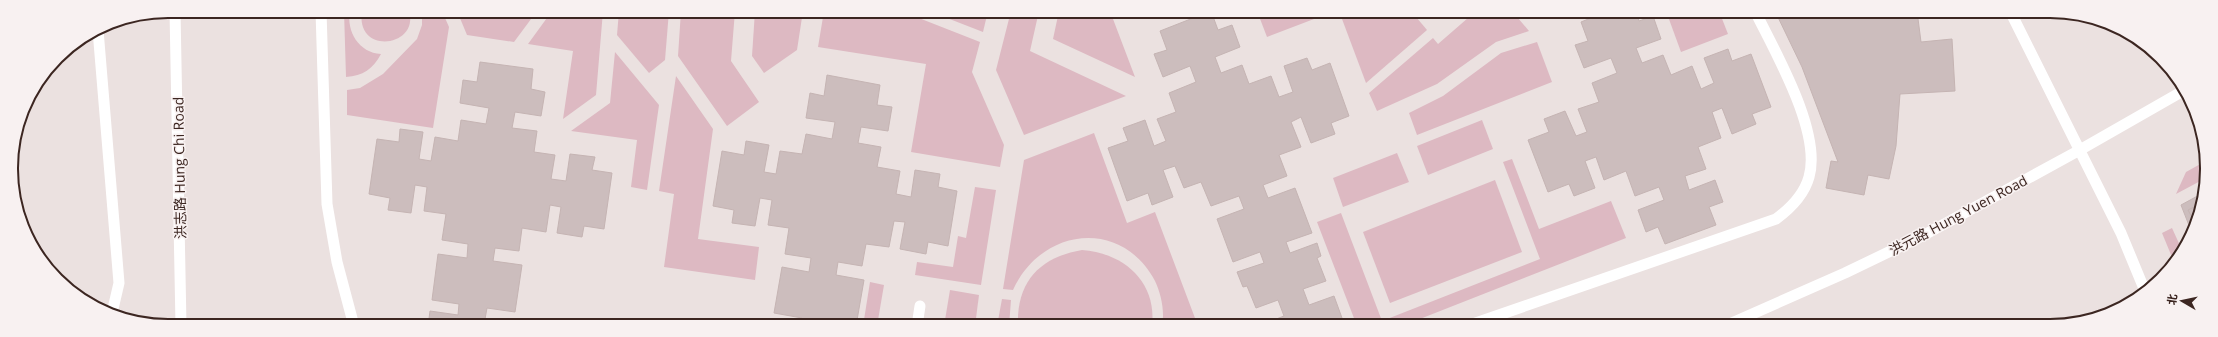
<svg xmlns="http://www.w3.org/2000/svg" width="2218" height="337" viewBox="0 0 2218 337" font-family="'Open Sans','Noto Sans SC',sans-serif">
	<style>
		.green { fill: #ddb9c2 }
		.building { fill: #ccbdbd; stroke: #c5b4b3 }
		.lines { fill: none; stroke-linecap: round; stroke-linejoin: round }
		.service { stroke: #fff; stroke-width: 11 }
		.minor { stroke: #fff; stroke-width: 11 }
		.tertiary { stroke: #fff; stroke-width: 11 }
		.labels { text-anchor: middle; dominant-baseline: central; stroke-width: 3; stroke-linejoin: round; paint-order: stroke }
		.street-label { font-size: 14px; fill: #3c2621; stroke: #f8f1f1 }
		.rim { fill: none; stroke: #3c2621; stroke-width: 2 }
	</style>
	<rect width="100%" height="100%" fill="#ebe1e0"/>
	<g class="green">
		<path d="M344 11H350C346 31 359 53 381 54 373 69 363 76 346 77Z"/>
		<path d="M362 11H409C420 47 355 56 362 11Z"/>
		<path d="M430 11H442L449 27 433 128 347 115V90L360 88 383 74 417 39 422 25V15Z"/>
		<path d="M457 11H537L514 42 467 35Z"/>
		<path d="M552 11H603L596 95 563 119 573 51 528 44Z"/>
		<path d="M619 11H669L665 60 649 73 617 35Z"/>
		<path d="M681 11H735L731 61 759 102 727 126 678 56Z"/>
		<path d="M755 11H803L797 50 764 73 752 56Z"/>
		<path d="M824 11H901L980 42 972 72 1004 145 1000 167 911 152 926 64 818 47Z"/>
		<path d="M929 11H988L983 32Z"/>
		<path d="M1011 11H1039L1030 51 1126 96 1024 135 996 70Z"/>
		<path d="M1059 11H1132L1113 19 1135 77 1053 39Z"/>
		<path d="M1257 11H1335L1267 37Z"/>
		<path d="M1339 11H1411L1427 30 1366 83Z"/>
		<path d="M1476 11H1512L1529 31 1496 42 1437 84 1377 111 1369 93 1433 38 1438 44Z"/>
		<path d="M1666 11H1719L1728 34 1681 52Z"/>
		<path d="M1537 42 1552 82 1417 135 1409 113 1443 96 1501 53Z"/>
		<path d="M615 52 659 105 647 190 631 187 637 140 571 131 610 103Z"/>
		<path d="M676 76 713 129 698 239 759 247 755 280 664 267 674 194 659 191Z"/>
		<path d="M1482 120 1493 149 1428 175 1417 146Z"/>
		<path d="M1094 133 1127 223 1155 212 1198 326H1162C1165 311 1161 294 1155 281 1121 217 1041 228 1013 290L1003 289 1024 160Z"/>
		<path d="M1397 153 1409 182 1343 207 1333 178Z"/>
		<path d="M1512 159 1539 229 1611 201 1626 238 1402 326H1357L1317 222 1341 213 1382 321 1540 259 1503 162Z"/>
		<path d="M2204 162 2206 178 2176 194 2186 172Z"/>
		<path d="M1495 180 1522 252 1390 303 1363 232Z"/>
		<path d="M975 187 996 190 981 285 915 275 917 262 953 267 958 236 966 238Z"/>
		<path d="M2172 228 2182 250 2174 262 2162 233Z"/>
		<path d="M1082 250C1123 253 1157 281 1152 326H1018C1016 282 1040 257 1082 250Z"/>
		<path d="M870 282 884 285 877 326H863Z"/>
		<path d="M950 290 979 295 975 326H944Z"/>
		<path d="M1002 299 1011 300 1009 326H997Z"/>
	</g>
	<g class="building">
		<path d="M1211 11 1218 30 1232 25 1240 47 1215 57 1221 73 1242 65 1249 84 1271 76 1279 97 1293 92 1284 66 1307 58 1312 70 1330 63 1349 116 1331 123 1335 134 1311 143 1301 117 1291 122 1301 147 1279 155 1287 176 1263 185 1268 198 1295 188 1312 233 1286 242 1290 253 1317 243 1321 256 1317 258 1326 281 1303 289 1309 305 1334 296 1342 318 1328 323 1330 326H1258L1284 316 1278 300 1256 308 1247 286 1243 287 1237 272 1264 263 1260 252 1233 262 1217 219 1244 209 1239 196 1211 206 1201 182 1184 188 1175 166 1163 170 1173 197 1152 205 1148 193 1127 201 1108 148 1128 141 1123 128 1145 120 1154 146 1166 141 1157 119 1176 112 1169 93 1196 82 1190 66 1163 77 1154 54 1167 50 1160 31Z"/>
		<path d="M1608 11H1636L1639 21 1653 16 1661 39 1636 48 1642 63 1663 55 1671 75 1692 66 1701 89 1714 83 1704 58 1728 49 1732 61 1751 54 1771 107 1752 114 1756 124 1732 134 1722 108 1712 112 1721 138 1698 147 1706 169 1685 176 1689 190 1715 180 1723 202 1709 207 1716 225 1665 244 1658 227 1646 232 1638 210 1664 200 1659 187 1635 196 1626 171 1604 180 1596 157 1585 161 1595 188 1574 196 1569 184 1548 192 1528 140 1549 132 1544 119 1565 111 1576 136 1587 132 1578 109 1599 102 1592 83 1617 73 1611 58 1584 68 1575 45 1588 41 1581 22Z"/>
		<path d="M1775 11H1917L1921 42 1952 39 1955 91 1900 94 1896 146 1889 179 1868 175 1864 195 1826 188 1831 161 1838 162 1802 67Z"/>
		<path d="M480 62 533 69 531 89 545 92 541 116 515 112 512 128 537 131 534 152 555 155 551 179 566 181 570 154 595 157 592 170 612 173 604 229 584 226 582 237 557 233 561 207 550 205 546 232 522 228 519 251 495 248 493 261 522 265 515 312 487 308 485 319 514 324 513 326H428L430 311 458 315 459 304 432 300 438 254 467 258 468 244 442 240 446 214 424 211 427 187 415 185 411 213 388 210 390 198 369 194 377 139 399 142 400 129 423 132 419 159 431 161 435 137 458 141 461 120 486 124 489 108 460 103 463 80 477 82Z"/>
		<path d="M827 75 880 85 877 105 892 107 888 131 861 127 858 143 881 147 877 167 900 171 896 194 911 197 915 170 940 174 938 187 957 191 948 246 928 242 926 254 900 249 905 222 894 221 889 247 866 244 862 266 838 262 836 275 864 280 856 326 829 323 828 326H800L802 318 774 313 782 267 809 272 811 258 785 254 789 228 768 225 772 200 760 198 755 226 732 223 734 210 713 206 722 151 744 155 746 141 769 145 764 172 776 174 780 151 802 154 806 134 832 139 835 122 806 118 810 93 824 96Z"/>
		<path d="M2203 193 2192 233 2181 205Z"/>
		<path d="M2200 204 2195 223 2188 210Z"/>
	</g>
	<g class="lines">
		<g class="service">
			<path d="M321 11 327 204 337 262 354 326"/>
			<path d="M917 326 920 306"/>
			<path d="M1467 326 1776 219C1791 208 1804 195 1809 177 1822 132 1775 52 1755 11"/>
		</g>
		<g class="minor">
			<path d="M98 30 119 283 112 313"/>
			<path d="M2078 151 2183 91"/>
		</g>
		<g class="tertiary">
			<path d="M175 11 181 326"/>
			<path d="M2010 11 2121 233 2145 291"/>
			<path d="M1725 326 1845 273 1926 234 2078 151"/>
		</g>
	</g>
	<g class="labels">
		<g class="street-label">
			<text transform="translate(179 168) rotate(-91)">洪志路 Hung Chi Road</text>
			<text transform="translate(1958 215) rotate(-28)">洪元路 Hung Yuen Road</text>
		</g>
	</g>
	<path d="M0 0H2218V337H0ZM168 18H2050A150 150 0 0 1 2200 168V169A150 150 0 0 1 2050 319H168A150 150 0 0 1 18 169V168A150 150 0 0 1 168 18Z" fill="#f8f1f1" fill-rule="evenodd"/>
	<path class="rim" d="M168 18H2050A150 150 0 0 1 2200 168V169A150 150 0 0 1 2050 319H168A150 150 0 0 1 18 169V168A150 150 0 0 1 168 18Z"/>
	<g transform="translate(2182 301) rotate(279)" stroke="#f8f1f1" stroke-width="3" paint-order="stroke">
	<path d="M0-3L7 15L0 10L-7 15Z" fill="#3c2621"/>
	<text y="-6" font-size="11" font-weight="bold" text-anchor="middle" fill="#3c2621">北</text>
	</g>
</svg>
